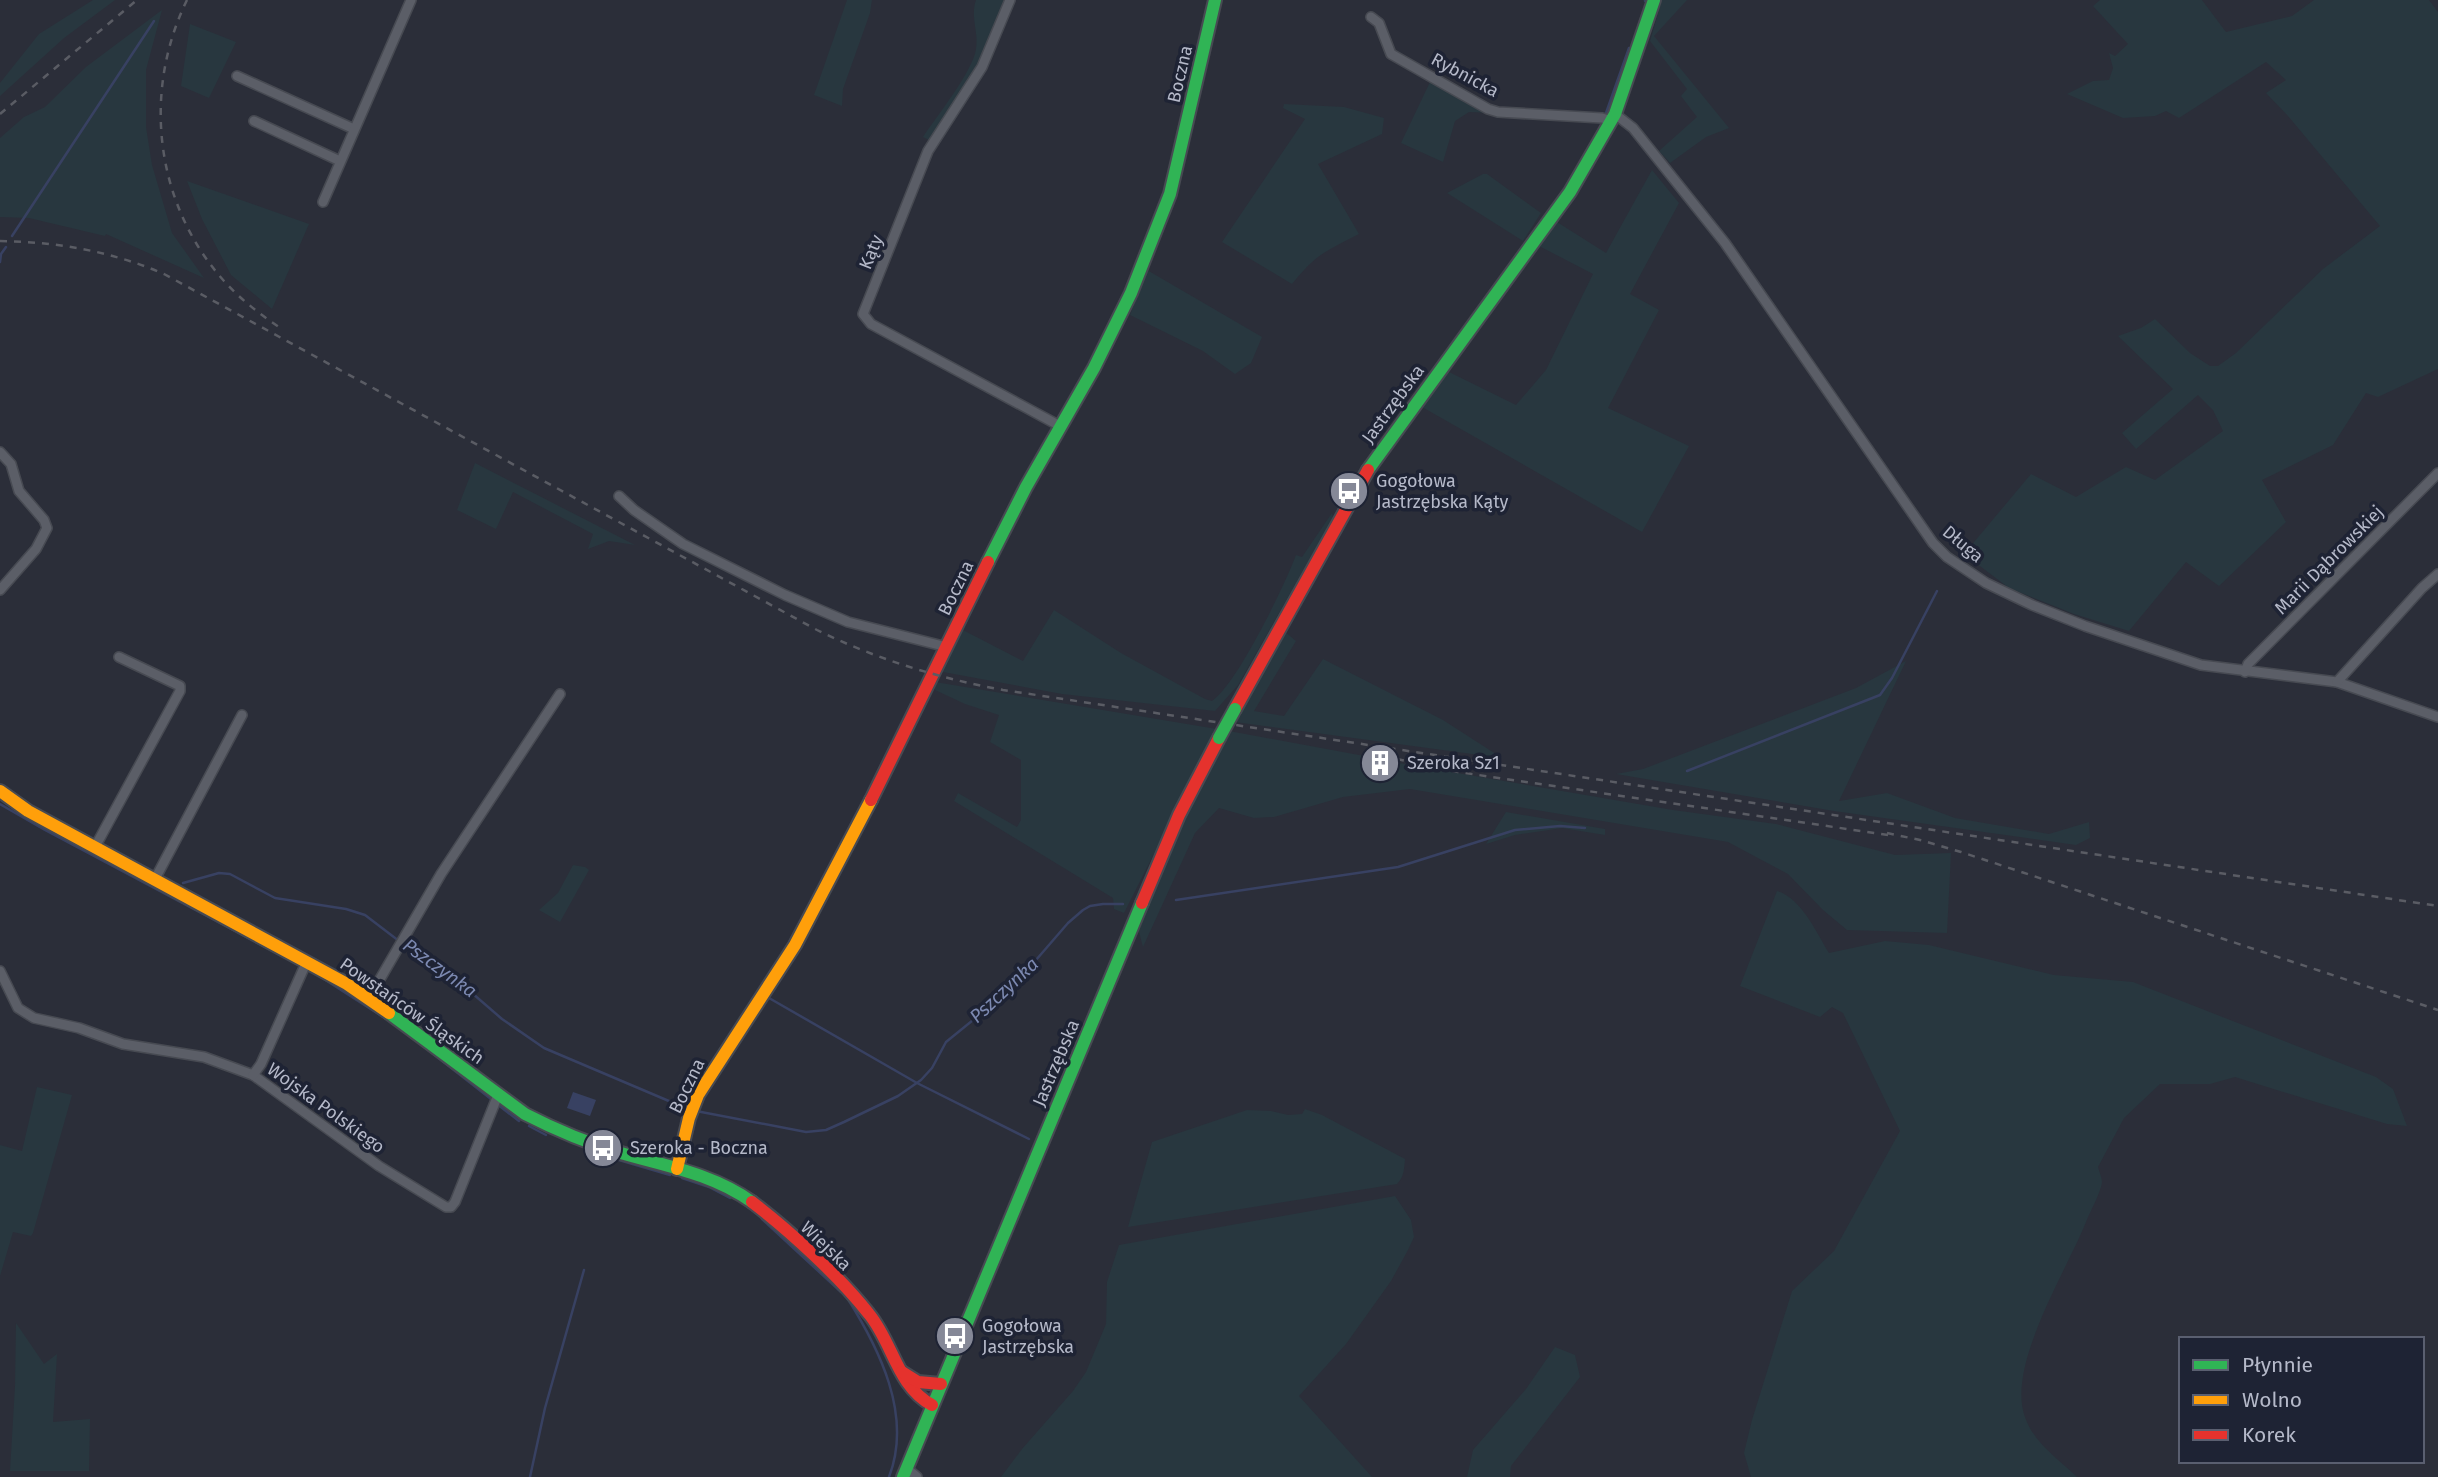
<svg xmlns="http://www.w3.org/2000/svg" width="2438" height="1477" viewBox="0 0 2438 1477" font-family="'Fira Sans',sans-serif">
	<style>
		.green { fill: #28373f }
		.water { fill: #384162 }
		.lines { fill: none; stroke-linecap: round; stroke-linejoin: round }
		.stream { stroke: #384162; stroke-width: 2.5 }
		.street-casing { stroke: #474a52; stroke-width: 12 }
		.fast-casing { stroke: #474a52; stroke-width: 16 }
		.slow-casing { stroke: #474a52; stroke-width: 16 }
		.jam-casing { stroke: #474a52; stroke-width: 16 }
		.street { stroke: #5b5e67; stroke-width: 9 }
		.fast { stroke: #30b455; stroke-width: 12 }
		.slow { stroke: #ff9f0a; stroke-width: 12 }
		.jam { stroke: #e5322d; stroke-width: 12 }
		.rail { stroke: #5a5c64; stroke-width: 2.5; stroke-dasharray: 7 7; stroke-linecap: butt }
		.fast-bridge-casing { stroke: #474a52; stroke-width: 16; stroke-linecap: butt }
		.fast-bridge { stroke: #30b455; stroke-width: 12 }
		.labels { text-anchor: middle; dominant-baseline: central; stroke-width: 7; stroke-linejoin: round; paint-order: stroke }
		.street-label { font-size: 18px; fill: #b5b9c9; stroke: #1e2334 }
		.poi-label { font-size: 18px; fill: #b5b9c9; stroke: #1e2334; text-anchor: start }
		.water-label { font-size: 19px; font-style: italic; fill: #7c89b1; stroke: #1e2334 }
	</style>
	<rect width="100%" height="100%" fill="#2b2e39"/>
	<g class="green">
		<path d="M93 0H115L64 38 0 96V83L39 34Z"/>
		<path d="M847 0H872L870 13 843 89 842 106 814 95Z"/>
		<path d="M976 0H1007L975 75 933 135 931 141 923 137C937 116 973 71 976 49 979 32 970 17 976 0Z"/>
		<path d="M1662 0H1687L1654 36 1729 128 1706 137 1670 163 1659 151 1697 117 1681 96 1687 89 1650 41Z"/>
		<path d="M2100 0H2202L2226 32 2292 16 2314 0H2429L2438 12V369L2378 397 2366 393 2333 445 2262 480 2286 522 2219 586 2186 562 2129 631 2074 614 2009 588 1964 554 2031 474 2076 497 2126 467 2155 480 2223 431 2213 410 2198 395 2136 449 2122 433 2173 389 2118 336 2141 328 2155 319 2190 353 2210 366H2218L2236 353 2323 269 2380 226 2288 116 2266 93 2286 80 2266 62 2179 118 2166 111 2155 116 2123 118 2067 94 2093 81 2109 80 2113 68 2109 53 2115 56 2128 44 2093 6Z"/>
		<path d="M162 10 146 70V127L152 165 172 233 204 278 106 234 105 236 29 218 0 217V138L24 117 45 107 86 67Z"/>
		<path d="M190 24 236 42 209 98 181 86Z"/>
		<path d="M1431 80 1493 113 1469 112 1455 121 1443 162 1401 143Z"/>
		<path d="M1284 104 1344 107 1384 118 1382 134 1318 164 1359 234C1326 251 1316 254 1292 284L1222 242 1305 119 1283 108Z"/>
		<path d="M1652 170 1679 203 1630 294 1659 310 1608 408 1689 446 1642 532 1422 407 1447 371 1516 405 1546 370 1593 274 1539 246 1557 222 1606 253Z"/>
		<path d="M1483 174H1487L1541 213 1523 241 1447 193Z"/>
		<path d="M187 181 309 224 272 309 231 275 202 219Z"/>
		<path d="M1147 270 1262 337 1251 363 1235 374 1203 351 1130 315Z"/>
		<path d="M475 463 635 545 609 541 588 549 593 534 513 492 496 529 457 510Z"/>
		<path d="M1332 513 1333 518 1238 685 1215 711 1062 694 943 672 940 668 959 628 1023 661 1054 610 1121 653 1205 699 1212 701C1237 684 1285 585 1296 555L1302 557Z"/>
		<path d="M1284 631 1296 641 1254 711 1284 716 1323 659 1443 720 1502 758 1235 722Z"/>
		<path d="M1906 661 1839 801 1887 793 1955 818 2049 834 2089 822 2090 838 2076 845 1834 811 1616 774 1643 769 1856 688Z"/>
		<path d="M935 682 1217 729 1124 913 1114 909 1113 898 954 801 958 793 1017 827 1021 820V760L990 742 999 715 965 704 935 690Z"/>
		<path d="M1229 731 1375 758 1373 769 1384 771 1387 761 1673 810 1776 824 1895 855 1951 853 1947 933 1847 930 1823 910 1788 874 1728 842 1410 789 1343 797 1274 817 1254 818 1219 808 1195 833 1143 947 1137 924 1183 818Z"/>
		<path d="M1506 812 1605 829V835L1562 828 1515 835 1486 844Z"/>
		<path d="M573 865 585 867 589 870 560 922 539 910 558 893Z"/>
		<path d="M1777 891C1802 899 1816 932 1829 953L1885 941 1929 945 2054 975 2133 982 2376 1077 2393 1089 2407 1126 2387 1124 2235 1077 2210 1084H2160L2124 1118 2098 1167C2099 1171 2102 1178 2102 1182 2101 1192 2090 1212 2086 1222 2067 1270 2006 1366 2025 1417 2033 1442 2059 1460 2077 1477H1751L1744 1453 1752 1420 1792 1291 1834 1251 1900 1131 1843 1013 1832 1007 1820 1017 1740 986Z"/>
		<path d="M37 1087 72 1095 33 1233 31 1236 13 1232 0 1276V1145L22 1151Z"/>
		<path d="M1305 1109 1322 1115 1405 1159C1404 1169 1404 1177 1397 1184L1128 1227 1152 1142 1247 1110 1271 1111 1288 1115 1302 1114Z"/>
		<path d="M1395 1196 1411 1220 1414 1237 1408 1250 1391 1281 1346 1344 1299 1396 1372 1477H1001L1022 1449 1073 1391 1086 1372 1106 1324 1107 1282 1119 1245Z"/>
		<path d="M16 1323 44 1364 57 1354 53 1422 90 1419 89 1471H10L15 1386Z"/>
		<path d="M1555 1347 1575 1355 1580 1377 1511 1466 1510 1477H1467L1473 1450 1526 1389Z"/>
	</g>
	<path class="water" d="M573 1092 596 1100 590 1116 567 1108Z"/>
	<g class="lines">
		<g class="stream">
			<path d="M1645 1V0"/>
			<path d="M1606 113 1629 48"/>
			<path d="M1594 139 1601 125"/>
			<path d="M12 236 154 21"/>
			<path d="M0 262 1 254 6 247"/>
			<path d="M1687 771 1880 695 1892 678 1937 591"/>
			<path d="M0 804 45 830 271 950"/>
			<path d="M183 883 219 873 230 874 275 898 346 909 365 915 399 941"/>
			<path d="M1176 900 1398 867 1515 830 1560 826 1585 828"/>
			<path d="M404 945 450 974 502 1019 544 1048 683 1107"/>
			<path d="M313 972 391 1022"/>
			<path d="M769 998 917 1083 1029 1139"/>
			<path d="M400 1028 491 1099"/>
			<path d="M497 1104 519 1121"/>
			<path d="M696 1111 806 1132 826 1130 844 1122 898 1096 921 1080 932 1068 946 1042 1010 990 1068 923 1083 910 1090 906 1103 904H1123"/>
			<path d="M529 1126 546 1135"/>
			<path d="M585 1150 670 1175"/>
			<path d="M682 1178 709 1187 730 1198"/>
			<path d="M762 1219 841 1292"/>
			<path d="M846 1296C879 1348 913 1415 889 1477"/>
			<path d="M530 1477 545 1408 584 1270"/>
		</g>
		<g class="street-casing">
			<g id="street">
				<path d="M1010 0 982 67 928 151 863 314 871 324 1060 426"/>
				<path d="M1371 17 1379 23 1391 54 1488 109 1498 112 1602 118 1612 121"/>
				<path d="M237 76 354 129"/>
				<path d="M1615 114 1633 128 1725 243 1933 543 1947 557 1986 583 2032 605 2085 626 2201 665 2337 682 2438 717"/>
				<path d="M254 121 340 161"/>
				<path d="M323 202 411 0"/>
				<path d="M0 452 11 464 19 491 44 520 47 528 36 549 0 590"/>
				<path d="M619 496 634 510 683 544 785 595 848 622 947 647"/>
				<path d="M2245 672 2248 664 2438 473"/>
				<path d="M2337 682 2422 588 2438 574"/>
				<path d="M95 847 180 691V686L119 657"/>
				<path d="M155 879 242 715"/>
				<path d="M0 971 18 1008 34 1018 79 1028 123 1044 204 1057 253 1075 379 1166 446 1207H451L455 1202 498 1095"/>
				<path d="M369 998 441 874 560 694"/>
				<path d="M253 1075 261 1064 307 961"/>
				<path d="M906 1468 917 1477"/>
			</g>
		</g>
		<g class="fast-casing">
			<g id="fast">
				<path d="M1368 470 1570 192 1615 114 1654 0"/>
				<path d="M988 562 1026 487 1094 368 1131 293 1170 194 1215 0"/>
				<path d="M389 1013 525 1114C556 1130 587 1143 621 1153 666 1166 713 1174 752 1202"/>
				<path d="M903 1477 1142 903"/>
			</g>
		</g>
		<g class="slow-casing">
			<g id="slow">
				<path d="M0 791 28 811 347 984 389 1013"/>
				<path d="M677 1169 689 1118 698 1095 795 945 871 800"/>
			</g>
		</g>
		<g class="jam-casing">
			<g id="jam">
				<path d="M1235 709 1368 470"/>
				<path d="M871 800 988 562"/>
				<path d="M1142 903 1179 815 1219 738"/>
				<path d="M752 1202C790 1231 839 1276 869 1314 893 1343 897 1386 932 1405"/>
				<path d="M902 1372 918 1382 941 1384"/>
			</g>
		</g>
		<use href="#street" class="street"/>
		<use href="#fast" class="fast"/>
		<use href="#slow" class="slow"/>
		<use href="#jam" class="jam"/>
		<g class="rail">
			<path d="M187 0C142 92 155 204 224 281 241 300 261 315 282 329"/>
			<path d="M0 114 137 0"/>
			<path d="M0 241C57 242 111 251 164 274L817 630C876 659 938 678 1003 690L2438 906"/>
			<path d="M1397 759 1458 772 1895 836"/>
			<path d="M1887 833 1920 840 1961 852 2438 1010"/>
		</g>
		<g class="fast-bridge-casing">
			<path id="fast-bridge" d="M1219 738 1235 709"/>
		</g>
		<use href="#fast-bridge" class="fast-bridge"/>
	</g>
	<defs>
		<g id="bus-disc" transform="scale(2.0125)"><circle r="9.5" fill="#858897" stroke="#1e2334"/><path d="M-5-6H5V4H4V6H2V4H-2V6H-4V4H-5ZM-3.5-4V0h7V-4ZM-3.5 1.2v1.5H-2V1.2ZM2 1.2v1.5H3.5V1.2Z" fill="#fff"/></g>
		<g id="building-disc" transform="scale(2.0125)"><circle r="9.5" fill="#858897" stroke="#1e2334"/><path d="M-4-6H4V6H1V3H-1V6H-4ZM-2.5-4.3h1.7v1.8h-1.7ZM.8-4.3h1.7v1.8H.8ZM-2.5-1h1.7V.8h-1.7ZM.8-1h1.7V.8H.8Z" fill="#fff"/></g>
	</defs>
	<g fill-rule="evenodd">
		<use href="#bus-disc" x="1349" y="491"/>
		<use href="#building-disc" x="1380" y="763"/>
		<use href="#bus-disc" x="603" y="1148"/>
		<use href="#bus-disc" x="955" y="1336"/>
	</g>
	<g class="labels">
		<g class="street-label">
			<text transform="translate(1180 74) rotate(-77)">Boczna</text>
			<text transform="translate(1465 75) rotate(28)">Rybnicka</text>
			<text transform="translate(871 252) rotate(-68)">Kąty</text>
			<text transform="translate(1393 404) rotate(-54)">Jastrzębska</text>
			<text transform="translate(1963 544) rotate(40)">Długa</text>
			<text transform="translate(2329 560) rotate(-45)">Marii Dąbrowskiej</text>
			<text transform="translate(956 588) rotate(-64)">Boczna</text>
			<text transform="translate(412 1011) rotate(35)">Powstańców Śląskich</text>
			<text transform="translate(1056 1063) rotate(-67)">Jastrzębska</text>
			<text transform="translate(687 1086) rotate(-64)">Boczna</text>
			<text transform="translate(326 1108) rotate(36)">Wojska Polskiego</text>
			<text transform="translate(826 1246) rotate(44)">Wiejska</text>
		</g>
		<g class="poi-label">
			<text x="1376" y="481">Gogołowa<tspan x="1376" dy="21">Jastrzębska Kąty</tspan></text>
			<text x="1407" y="763">Szeroka Sz1</text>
			<text x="630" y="1148">Szeroka - Boczna</text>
			<text x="982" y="1326">Gogołowa<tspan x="982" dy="21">Jastrzębska</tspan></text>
		</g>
		<g class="water-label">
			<text transform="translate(440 968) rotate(36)">Pszczynka</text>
			<text transform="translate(1004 990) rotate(-43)">Pszczynka</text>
		</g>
	</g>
	<rect x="2179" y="1337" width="245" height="126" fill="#1e2334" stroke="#5a5f70" stroke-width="2"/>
	<rect x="2193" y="1360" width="35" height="10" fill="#30b455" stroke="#5a5f70" stroke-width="2"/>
	<text x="2242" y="1372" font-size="21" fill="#b5b9c9">Płynnie</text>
	<rect x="2193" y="1395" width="35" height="10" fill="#ff9f0a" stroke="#5a5f70" stroke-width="2"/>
	<text x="2242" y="1407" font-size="21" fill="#b5b9c9">Wolno</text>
	<rect x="2193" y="1430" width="35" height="10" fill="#e5322d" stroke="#5a5f70" stroke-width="2"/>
	<text x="2242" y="1442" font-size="21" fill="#b5b9c9">Korek</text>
</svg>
